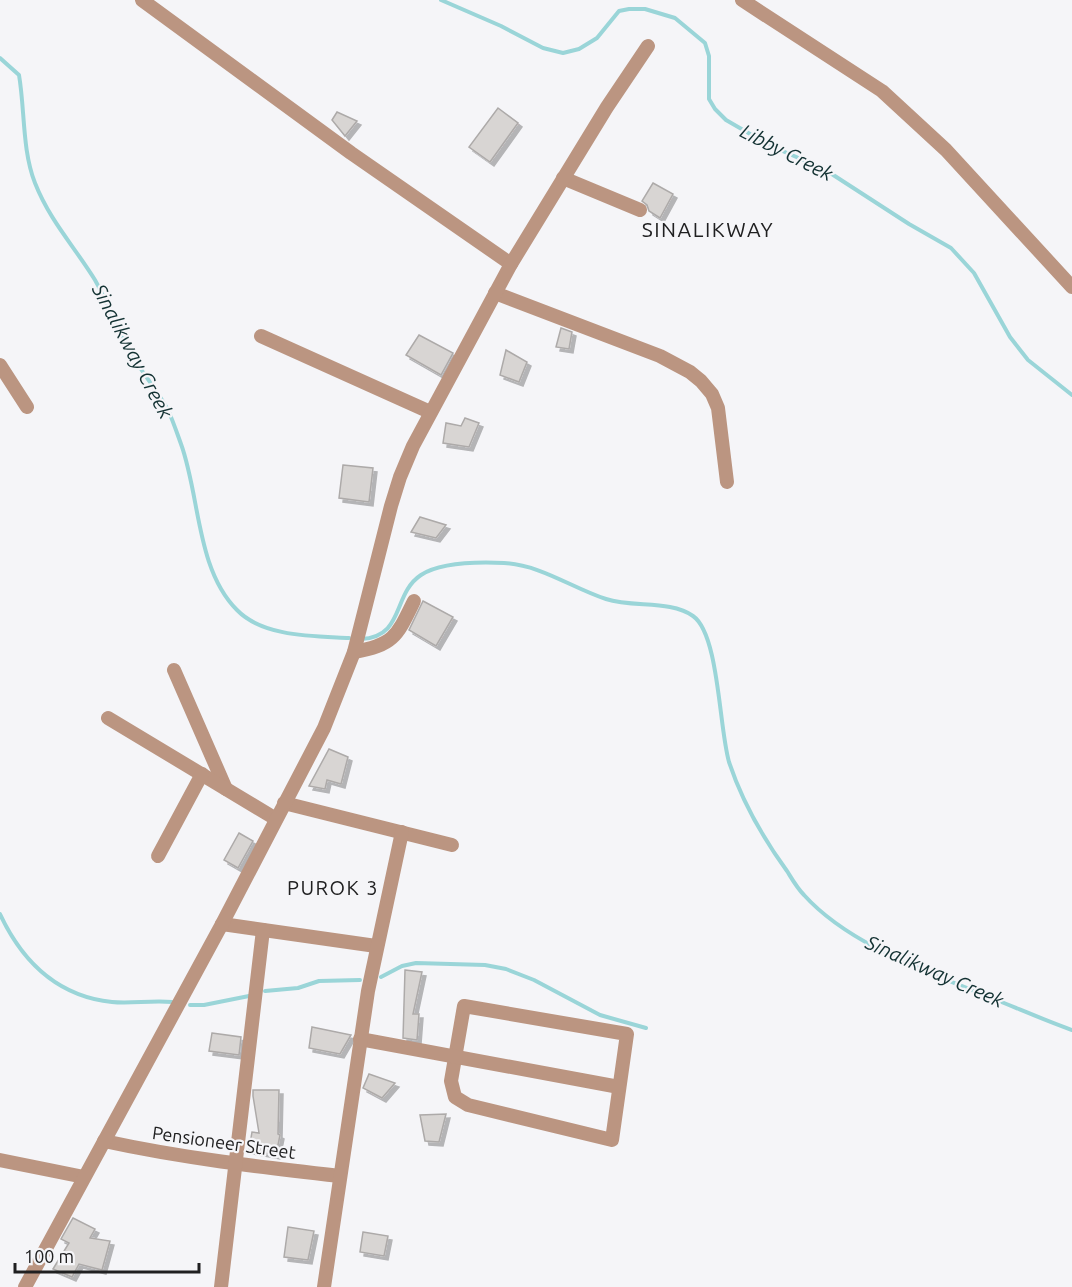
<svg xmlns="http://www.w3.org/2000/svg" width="1072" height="1287" viewBox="0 0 1072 1287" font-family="Ubuntu,sans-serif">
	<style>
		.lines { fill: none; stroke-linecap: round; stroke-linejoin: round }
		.stream { stroke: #9ad5d8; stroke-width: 4 }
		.building { fill: #d8d5d3; stroke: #adaaa9; stroke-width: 1.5; filter: url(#shadow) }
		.minor { stroke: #bb9581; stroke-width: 14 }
		.labels { text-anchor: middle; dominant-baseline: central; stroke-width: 4.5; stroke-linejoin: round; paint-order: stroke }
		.street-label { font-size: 18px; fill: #202021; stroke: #f5f5f8 }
		.water-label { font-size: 20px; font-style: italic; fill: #123132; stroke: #f5f5f8 }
		.neighbourhood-label { font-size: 20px; letter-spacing: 1.5px; fill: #202021; stroke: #f5f5f8 }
		.quarter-label { font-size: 21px; letter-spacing: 1.5px; fill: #202021; stroke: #f5f5f8 }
	</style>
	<defs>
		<filter id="shadow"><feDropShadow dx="4" dy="4" stdDeviation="0" flood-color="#0004"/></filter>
	</defs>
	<rect width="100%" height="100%" fill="#f5f5f8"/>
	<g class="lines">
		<g class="stream">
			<path d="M441 0 501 26 543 48 563 53 579 49 597 38 619 11 629 9H645L675 18 705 43 709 56V99L715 109 726 120 771 146 824 169 909 224 951 248 974 273 1010 337 1028 360 1072 395"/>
			<path d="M0 58 19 75C25 110 22 150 35 183 50 221 74 246 95 280 106 299 113 321 124 341 136 366 155 386 168 410 173 421 177 433 181 444 200 496 196 569 237 610 263 637 314 636 349 638"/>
			<path d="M361 639C405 637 392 594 421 575 441 562 482 562 504 563 541 565 572 588 606 599 634 608 670 600 693 616 719 634 719 728 729 762 742 801 763 838 787 871 792 879 797 888 804 895 849 945 929 972 989 997 1017 1008 1044 1020 1072 1030"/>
			<path d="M0 914C22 961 57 996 112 1002 131 1004 151 1000 172 1002"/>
			<path d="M381 977 402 966 416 963 485 965 506 969 534 980 600 1015 646 1028"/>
			<path d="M265 991 298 988 319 981 360 980"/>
			<path d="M190 1005H204L249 996"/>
		</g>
	</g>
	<g class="building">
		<path d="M498 108 518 123 490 162 469 147Z"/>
		<path d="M337 112 357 121 345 136 332 120Z"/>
		<path d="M653 183 673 194 660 218 649 211 647 205 642 201Z"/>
		<path d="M561 328 572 332 569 349 556 347Z"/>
		<path d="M419 335 453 353 441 375 406 355Z"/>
		<path d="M506 350 527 362 519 382 500 375Z"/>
		<path d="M465 418 479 423 469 447 443 443 446 423 461 426Z"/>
		<path d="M343 465 373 468 369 502 339 498Z"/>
		<path d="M420 517 446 525 436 538 411 532Z"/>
		<path d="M423 601 453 617 436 646 409 630Z"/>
		<path d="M329 749 348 757 341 784 327 780 325 789 309 786Z"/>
		<path d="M239 833 253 841 238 868 224 860Z"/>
		<path d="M405 970 422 972 413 1014H419L417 1040 403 1038Z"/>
		<path d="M312 1027 351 1035 340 1054 309 1048Z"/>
		<path d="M212 1033 241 1037 239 1055 209 1051Z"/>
		<path d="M369 1074 395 1083 382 1098 363 1088Z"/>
		<path d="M253 1090H279L278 1134 280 1135 276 1155 249 1150 252 1132 259 1133 253 1096Z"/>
		<path d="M446 1114 439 1142 425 1141 420 1115Z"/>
		<path d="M73 1218 95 1229 90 1238 110 1241 102 1270 79 1264 72 1277 53 1269 69 1243 61 1239Z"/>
		<path d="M288 1227 314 1231 308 1260 284 1257Z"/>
		<path d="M363 1232 388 1236 384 1256 360 1252Z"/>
	</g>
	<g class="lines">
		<g class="minor">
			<path d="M142 0 351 153 511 264"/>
			<path d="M742 0 882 91 946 150 1072 287"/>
			<path d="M563 178 640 210"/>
			<path d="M495 293 660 356 690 372 701 381 712 394 718 408 727 482"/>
			<path d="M261 336 430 412"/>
			<path d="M0 365 27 407"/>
			<path d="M354 652C394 645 397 636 414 601"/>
			<path d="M174 670 226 789"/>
			<path d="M108 718 276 819"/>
			<path d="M284 803 452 845"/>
			<path d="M158 856 202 774"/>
			<path d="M222 924 376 946"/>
			<path d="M464 1006 627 1034 612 1140 468 1105 455 1097 451 1081Z"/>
			<path d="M360 1039 619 1087"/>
			<path d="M104 1141C182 1158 260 1167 340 1176"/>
			<path d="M0 1160 84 1177"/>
			<path d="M25 1287 222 924 324 728 354 652 391 506 400 477 413 446 511 264 607 107 648 46"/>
			<path d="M221 1287 263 930"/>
			<path d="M324 1287 368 991 402 832"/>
		</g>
	</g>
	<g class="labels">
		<g class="street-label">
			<text transform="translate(224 1142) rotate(8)">Pensioneer Street</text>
		</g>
		<g class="water-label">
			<text transform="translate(787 152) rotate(27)">Libby Creek</text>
			<text transform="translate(133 351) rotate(62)">Sinalikway Creek</text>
			<text transform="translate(935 971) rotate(24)">Sinalikway Creek</text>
		</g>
		<g class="neighbourhood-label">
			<text x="333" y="887">PUROK 3</text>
		</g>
		<g class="quarter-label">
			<text x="708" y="229">SINALIKWAY</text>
		</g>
	</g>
	<path d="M15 1263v9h184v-9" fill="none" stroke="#202021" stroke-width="3"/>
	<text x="24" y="1263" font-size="18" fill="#202021" stroke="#f5f5f8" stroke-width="4.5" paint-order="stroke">100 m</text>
</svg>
